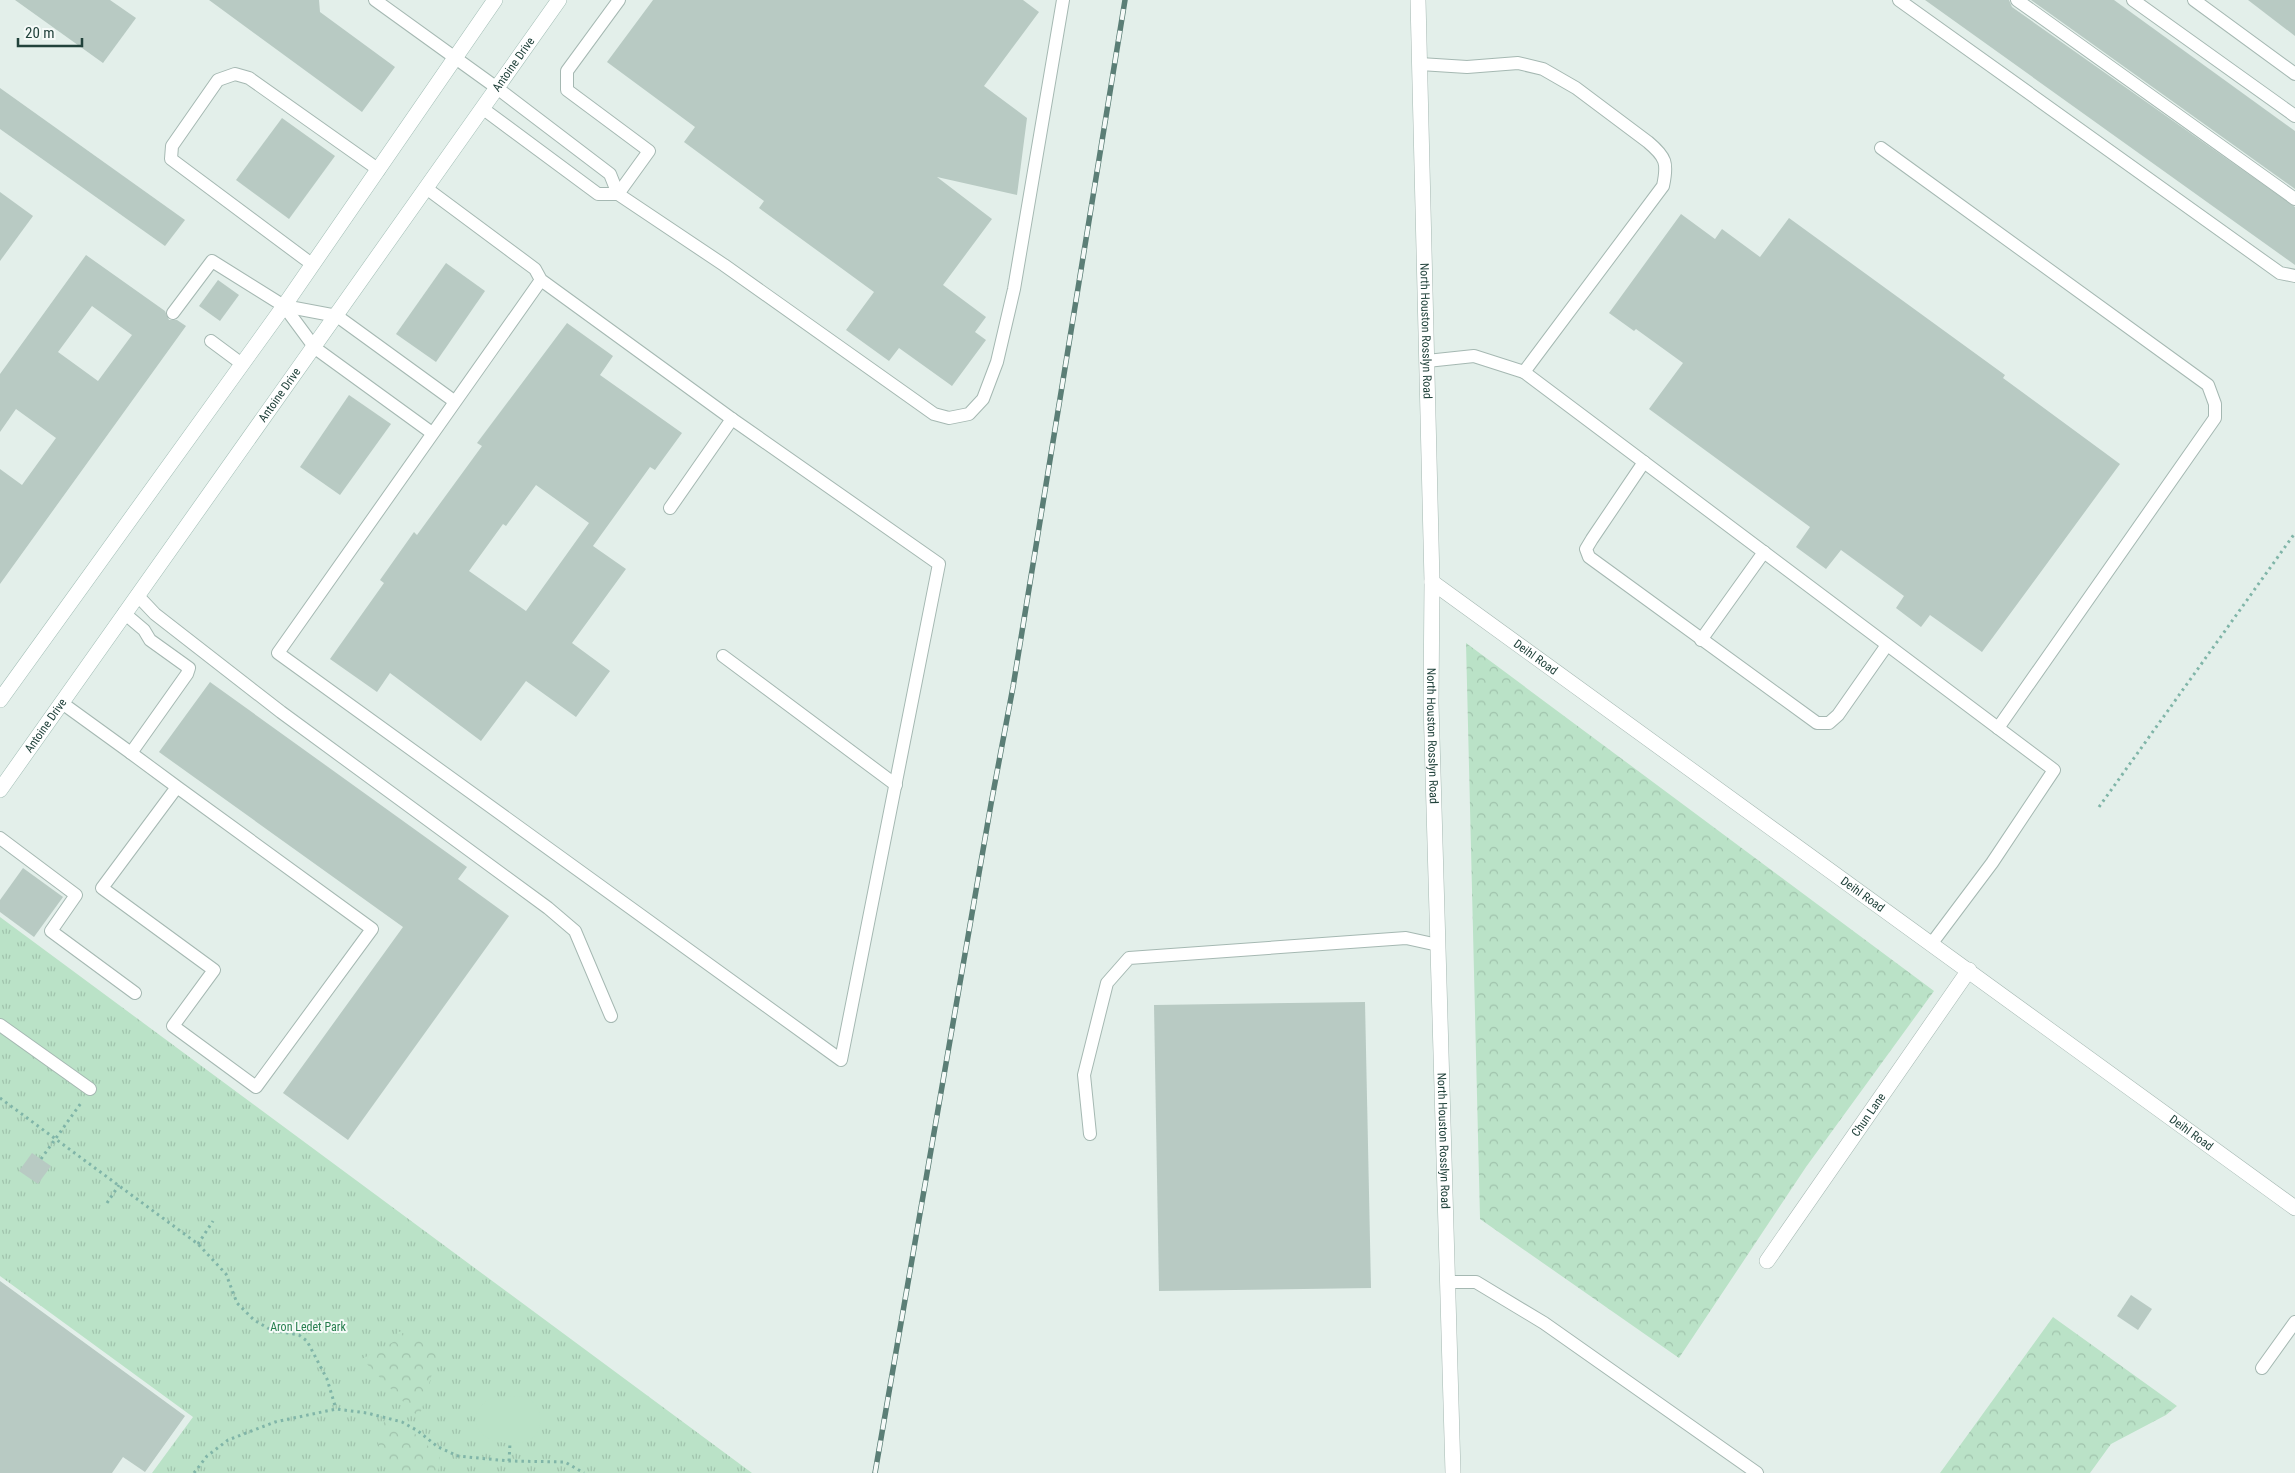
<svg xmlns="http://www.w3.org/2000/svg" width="2295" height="1473" viewBox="0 0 2295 1473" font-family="'Roboto Condensed',sans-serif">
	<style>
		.grass { fill: url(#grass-tufts) }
		.forest { fill: url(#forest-crowns) }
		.pitch { fill: #bae2c7 }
		.building { fill: #b8cac3; fill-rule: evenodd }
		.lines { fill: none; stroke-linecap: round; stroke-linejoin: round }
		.service-casing { stroke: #a5b8b2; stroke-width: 14 }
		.minor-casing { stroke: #a5b8b2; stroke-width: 16 }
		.tertiary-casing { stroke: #a5b8b2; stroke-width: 16 }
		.secondary-casing { stroke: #a0bcb4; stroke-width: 16 }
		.path { stroke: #80b5a8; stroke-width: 3; stroke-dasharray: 2.5 4; stroke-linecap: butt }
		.service { stroke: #fff; stroke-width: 12 }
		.minor { stroke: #fff; stroke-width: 15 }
		.tertiary { stroke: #fff; stroke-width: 15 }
		.secondary { stroke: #fff; stroke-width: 15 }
		.rail-casing { stroke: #5b7e76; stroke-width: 5.5 }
		.rail { stroke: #f5faf8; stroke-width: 4; stroke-dasharray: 11; stroke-linecap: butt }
		.labels { text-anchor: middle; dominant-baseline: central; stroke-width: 4; stroke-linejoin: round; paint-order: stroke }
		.street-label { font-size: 12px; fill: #21423b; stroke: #f5faf8 }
		.park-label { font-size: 12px; fill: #267e4d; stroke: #f5faf8 }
	</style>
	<defs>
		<pattern id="grass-tufts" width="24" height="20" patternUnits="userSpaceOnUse" patternTransform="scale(1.25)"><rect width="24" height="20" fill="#bae2c7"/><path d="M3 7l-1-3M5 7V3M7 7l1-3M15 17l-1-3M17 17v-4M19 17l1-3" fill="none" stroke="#a0c3ac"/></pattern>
		<pattern id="forest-crowns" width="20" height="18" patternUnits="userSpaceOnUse" patternTransform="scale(1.25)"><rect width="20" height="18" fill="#bae2c7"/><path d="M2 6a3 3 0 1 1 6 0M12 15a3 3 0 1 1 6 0" fill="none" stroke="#a0c3ac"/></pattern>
	</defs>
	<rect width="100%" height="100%" fill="#e3efea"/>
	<path class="grass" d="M0 917 752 1473H152L193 1417 0 1276Z"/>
	<g class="forest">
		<path d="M1466 643 1934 991 1806 1167 1679 1358 1480 1219Z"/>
		<path d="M2053 1317 2177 1406 2166 1415 2111 1444 2090 1473H1940Z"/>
		<path d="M398 1331 439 1350 419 1418 362 1359 395 1341Z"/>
		<path d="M385 1420 412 1431 440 1457 438 1473H388L377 1439Z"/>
	</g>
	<path class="pitch" d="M495 1397C506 1397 520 1394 530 1400 545 1409 544 1434 527 1441 521 1443 515 1443 508 1443 473 1443 463 1409 495 1397Z"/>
	<g class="building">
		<path d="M15 0H110L136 18 103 63Z"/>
		<path d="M209 0H319L320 12 395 67 362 112Z"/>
		<path d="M653 0H1023L1039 12 984 86 1027 118 1017 195 937 177 992 219 943 285 986 317 975 332 986 340 952 386 899 348 889 361 846 330 874 292 759 208 764 201 684 142 695 127 607 62Z"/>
		<path d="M1925 0H2009L2012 7 2295 207V265Z"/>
		<path d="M2031 0H2114L2295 131V189Z"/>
		<path d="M2248 0H2295V36Z"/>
		<path d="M0 88 185 220 165 246 0 129Z"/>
		<path d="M282 118 335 156 289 219 236 180Z"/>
		<path d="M0 192 33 216 0 261Z"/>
		<path d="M1681 214 1715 239 1722 229 1760 257 1789 218 2005 375 2003 378 2120 464 1982 652 1930 615 1921 627 1896 608 1904 596 1841 550 1826 569 1796 547 1810 527 1649 409 1683 363 1636 329 1634 331 1609 313Z"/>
		<path d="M86 255 165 311 169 320H177L186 326 0 584V469L22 485 56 438 16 409 0 432V374ZM92 306 132 335 98 381 58 352Z"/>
		<path d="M446 263 485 291 436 362 396 334Z"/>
		<path d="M218 280 239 295 220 321 199 306Z"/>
		<path d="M567 323 613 356 600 375 682 433 655 470 650 467 593 546 626 569 572 643 610 671 576 717 526 681 481 741 390 673 377 692 330 659 384 583 380 580 414 532 417 535 482 446 477 443ZM536 485 589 523 526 611 469 571 503 524 506 526Z"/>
		<path d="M349 395 391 424 340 495 300 467Z"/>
		<path d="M210 682 467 867 458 879 509 916 348 1140 283 1093 403 927 159 752Z"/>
		<path d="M23 868 63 897 34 937 0 912V900Z"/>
		<path d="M1365 1002 1371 1288 1159 1291 1154 1005Z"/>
		<path d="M32 1153 51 1166 38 1184 19 1171Z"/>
		<path d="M0 1281 185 1416 145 1472 123 1457 112 1473H0Z"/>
		<path d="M2131 1295 2152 1309 2138 1330 2117 1316Z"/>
	</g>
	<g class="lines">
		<g class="service-casing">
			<g id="service">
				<path d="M375 0 497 88 610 174 618 194H598L482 108"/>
				<path d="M619 0 567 71V90L649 151 618 194 724 265 934 414 949 418 969 414 983 399 997 362 1014 289 1063 0"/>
				<path d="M1899 0 2280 273 2295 276"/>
				<path d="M2017 0 2295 199"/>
				<path d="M2133 0 2295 116"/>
				<path d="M2194 0 2295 74"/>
				<path d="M1420 64 1467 67 1518 63 1543 69 1576 88 1648 142C1666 157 1668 163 1663 186L1524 372 1474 356 1427 361"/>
				<path d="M1881 148 2208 385 2215 404V418L1998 728"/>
				<path d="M426 188 535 269 541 280 732 419 939 564 841 1060 278 653 541 280"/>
				<path d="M313 265 171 159 172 146 218 80 235 74 249 78 379 170"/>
				<path d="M284 306 337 316 454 401"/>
				<path d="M173 313 212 261 284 306 315 348 432 433"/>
				<path d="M211 341 242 364"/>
				<path d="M1524 372 2054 770 1992 863 1932 943"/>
				<path d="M1644 462 1592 539 1586 549 1589 557 1817 723H1829L1838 715 1887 645"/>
				<path d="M670 508 732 419"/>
				<path d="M137 595 155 614 281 712 548 908 575 931 611 1016"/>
				<path d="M1701 640 1764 552"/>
				<path d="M723 656 896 785"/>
				<path d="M62 703 131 753 187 674 189 668 150 640 144 630 124 613"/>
				<path d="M131 753 177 787 102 888 214 970 173 1026 256 1087 372 929 177 787"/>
				<path d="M0 838 76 895 51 931 135 993"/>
				<path d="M0 1025 90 1089"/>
				<path d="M1090 1134 1084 1075 1107 983 1129 958 1406 938 1438 945"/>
				<path d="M1448 1282H1476L1544 1323 1757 1473"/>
				<path d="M2262 1368 2295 1322"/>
			</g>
		</g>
		<g class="minor-casing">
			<g id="minor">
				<path id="s1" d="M1432 582 2295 1208"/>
				<path id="s2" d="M1767 1261 1969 970"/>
			</g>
		</g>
		<g class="tertiary-casing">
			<g id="tertiary">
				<path id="s3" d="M1418 0 1432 582 1431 703 1453 1473"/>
			</g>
		</g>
		<g class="secondary-casing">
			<g id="secondary">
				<path d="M0 700 284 306 495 0"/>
				<path id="s4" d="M0 790 559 0"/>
			</g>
		</g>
		<g class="path">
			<path d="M2099 807 2295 533"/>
			<path d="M0 1098 198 1244 226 1274 237 1303 254 1320 271 1330 299 1335 307 1341 327 1379 336 1409"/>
			<path d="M41 1159 81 1103"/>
			<path d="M107 1203 119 1185"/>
			<path d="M198 1244 213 1221"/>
			<path d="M509 1461 510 1443"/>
			<path d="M194 1473 207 1456 228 1440 275 1422 336 1409 367 1413 402 1422 418 1431 438 1447 458 1456 509 1461 565 1462 584 1473"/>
		</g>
		<use href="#service" class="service"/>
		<use href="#minor" class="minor"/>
		<use href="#tertiary" class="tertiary"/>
		<use href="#secondary" class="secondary"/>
		<g class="rail-casing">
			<path id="rail" d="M875 1473 991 804 1013 687 1125 0"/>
		</g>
		<use href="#rail" class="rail"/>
	</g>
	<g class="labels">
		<g class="street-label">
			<text stroke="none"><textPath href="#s4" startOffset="889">Antoine Drive</textPath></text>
			<text stroke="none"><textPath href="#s3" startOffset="331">North Houston Rosslyn Road</textPath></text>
			<text stroke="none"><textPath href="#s4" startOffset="484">Antoine Drive</textPath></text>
			<text stroke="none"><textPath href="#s1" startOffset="128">Deihl Road</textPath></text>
			<text stroke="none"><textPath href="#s4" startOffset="79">Antoine Drive</textPath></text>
			<text stroke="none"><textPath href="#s3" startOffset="736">North Houston Rosslyn Road</textPath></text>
			<text stroke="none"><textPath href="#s1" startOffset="532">Deihl Road</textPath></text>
			<text stroke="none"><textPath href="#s2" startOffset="178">Chun Lane</textPath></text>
			<text stroke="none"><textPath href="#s1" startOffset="938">Deihl Road</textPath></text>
			<text stroke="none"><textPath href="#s3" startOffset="1141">North Houston Rosslyn Road</textPath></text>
		</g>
		<g class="park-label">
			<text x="308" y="1327">Aron Ledet Park</text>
		</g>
	</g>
	<path d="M18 38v8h64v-8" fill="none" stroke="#21423b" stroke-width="2.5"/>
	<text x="25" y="38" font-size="15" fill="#21423b" stroke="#f5faf8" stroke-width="4" paint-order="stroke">20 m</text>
</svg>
